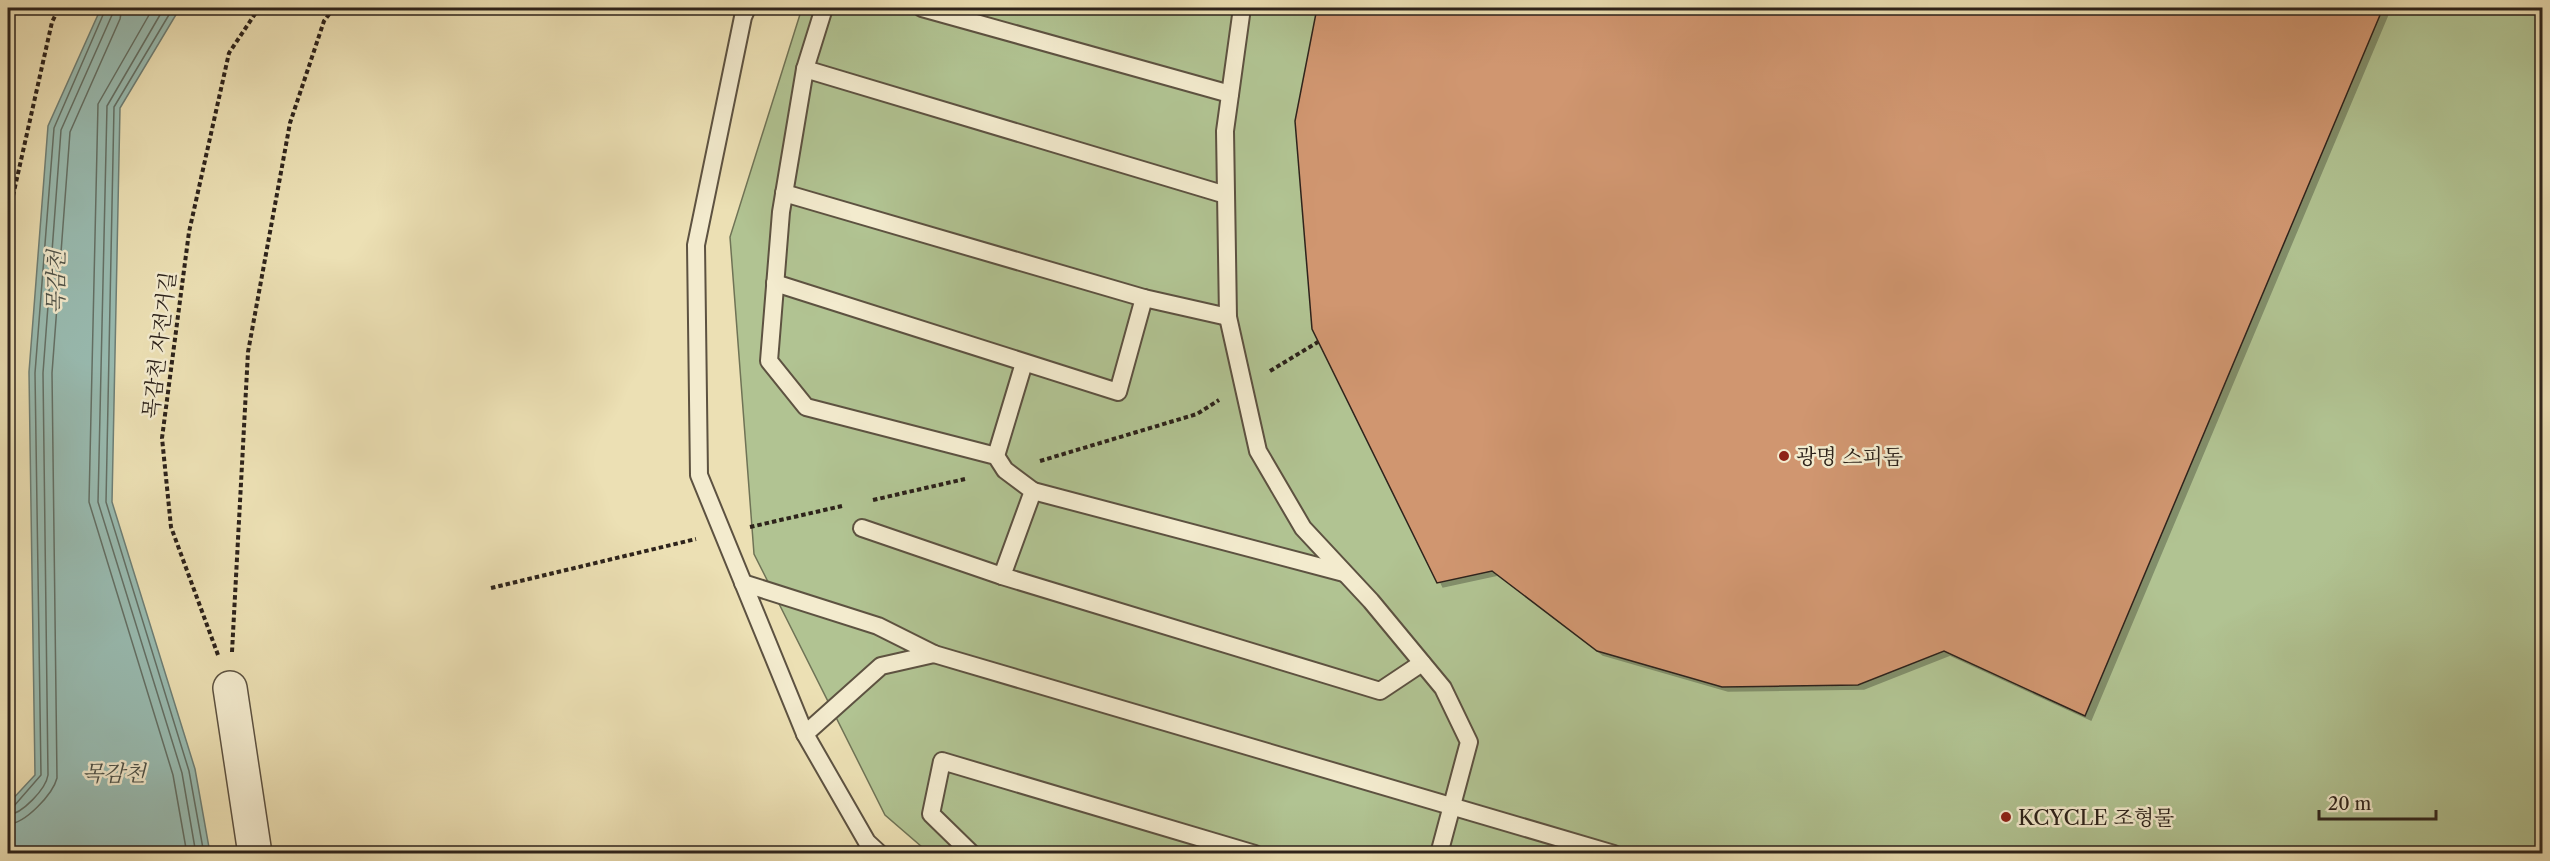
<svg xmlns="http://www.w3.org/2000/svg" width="2550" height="861" viewBox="0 0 2550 861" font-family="'Libre Caslon Text','Noto Serif KR',serif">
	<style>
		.grass { fill: #b1c392; stroke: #6f7356; stroke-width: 1.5 }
		.water { fill: #99bcb2; stroke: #6e7f76; stroke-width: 1.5 }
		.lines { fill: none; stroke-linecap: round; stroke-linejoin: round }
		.shore { stroke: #637066; stroke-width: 1.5 }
		.building { fill: #d09670; stroke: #2d231b; stroke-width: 1.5; filter: url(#shadow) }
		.lane-casing { stroke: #5d5241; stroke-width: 20 }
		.street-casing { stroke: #5d5241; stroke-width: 36 }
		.path { stroke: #2d231b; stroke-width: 4; stroke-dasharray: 4.5 3; stroke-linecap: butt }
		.lane { stroke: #f3ebce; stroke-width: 16 }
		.street { stroke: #f3ebce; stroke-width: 33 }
		.poi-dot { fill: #8f2418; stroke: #f3ebce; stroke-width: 2 }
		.labels { text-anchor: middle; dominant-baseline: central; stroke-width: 5; stroke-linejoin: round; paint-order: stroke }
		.street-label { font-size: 21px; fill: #2d231b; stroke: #f3ebce }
		.poi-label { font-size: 21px; fill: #2d231b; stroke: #f3ebce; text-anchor: start }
		.water-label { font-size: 22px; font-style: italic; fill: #4d5148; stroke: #f3ebce }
	</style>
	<defs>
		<filter id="shadow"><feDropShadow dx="6" dy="4" stdDeviation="0" flood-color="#0004"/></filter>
	</defs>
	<rect width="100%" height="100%" fill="#ece0b4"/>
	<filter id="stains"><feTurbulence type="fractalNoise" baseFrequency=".00333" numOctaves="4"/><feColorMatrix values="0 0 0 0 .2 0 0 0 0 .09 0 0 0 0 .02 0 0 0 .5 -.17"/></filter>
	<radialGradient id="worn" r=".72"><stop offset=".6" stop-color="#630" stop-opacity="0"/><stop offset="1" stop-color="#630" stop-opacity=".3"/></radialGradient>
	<path class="grass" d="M802 8H2542V853H929L885 815 754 554 730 237Z"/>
	<path class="water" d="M101 8H180L120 108 112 502 195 769 210 853 37 854 36 851 26 853H8V804L35 775 29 372 48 126Z"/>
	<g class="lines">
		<g class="shore">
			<path d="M153 8 98 104 89 502 173 775 187 854"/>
			<path d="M164 8 107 106 98 502 182 773 196 854"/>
			<path d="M173 8 114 107 106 502 189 771 204 854"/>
			<path d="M8 808 14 806 41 775 35 373 54 128 106 8"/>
			<path d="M8 815C22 814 46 789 48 775L43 373 61 130 112 15 113 8"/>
			<path d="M8 824C25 824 53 794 57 778L52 373 70 132 120 19 122 8"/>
		</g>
	</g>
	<path class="building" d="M1317 8H2383L2085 716 1944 651 1858 685 1722 687 1597 651 1492 571 1437 583 1312 329 1295 121Z"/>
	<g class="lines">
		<g class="lane-casing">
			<g id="lane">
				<path d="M747 8 743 17 696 245 699 475 805 734 867 842 880 854"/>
				<path d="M824 8 805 69 1226 195"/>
				<path d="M922 8 1230 94"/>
				<path d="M1242 8 1225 131 1228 317 1258 451 1303 528 1371 601 1443 688 1469 742 1439 854"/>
				<path d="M805 69 781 212 769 361 806 407 996 456 1005 470 1033 491 1002 576 1380 691 1422 663"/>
				<path d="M784 193 1144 298 1228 317"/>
				<path d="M775 283 1118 392 1144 298"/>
				<path d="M996 456 1024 363"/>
				<path d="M1033 491 1344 573"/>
				<path d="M862 528 1002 576"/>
				<path d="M743 583 878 626 934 654 881 666 805 734"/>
				<path d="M934 654 1614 854"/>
				<path d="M972 854 931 814 942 761 1255 854"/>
			</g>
		</g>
		<g class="street-casing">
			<path id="street" d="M230 688 255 854"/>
		</g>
		<g class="path">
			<path d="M8 218 52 22 59 8"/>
			<path d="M1270 371 1318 342"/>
			<path d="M1040 461 1197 414 1219 400"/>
			<path d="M873 500 965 479"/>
			<path d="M750 527 842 506"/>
			<path d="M491 588 696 539"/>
			<path d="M232 652 248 352 290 123 324 21 334 8"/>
			<path d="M218 655 171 527 162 438 189 232 229 53 259 8"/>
		</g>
		<use href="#lane" class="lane"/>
		<use href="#street" class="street"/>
	</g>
	<g class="poi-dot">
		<circle cx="1784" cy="456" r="6"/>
		<circle cx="2006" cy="817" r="6"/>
	</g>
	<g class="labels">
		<g class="street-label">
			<text transform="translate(159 345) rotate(-83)">목감천 자전거길</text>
		</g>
		<g class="poi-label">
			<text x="1796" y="456">광명 스피돔</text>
			<text x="2018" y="817">KCYCLE 조형물</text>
		</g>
		<g class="water-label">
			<text transform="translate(56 282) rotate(-89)">목감천</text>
			<text x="114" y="773">목감천</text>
		</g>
	</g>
	<rect width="2550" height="861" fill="none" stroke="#ece0b4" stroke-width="30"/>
	<rect x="9" y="9" width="2532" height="843" fill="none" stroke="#2d231b" stroke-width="3"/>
	<rect x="15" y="15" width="2520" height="831" fill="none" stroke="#2d231b" stroke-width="1.5"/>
	<path d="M2319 810v9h117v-9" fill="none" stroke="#2d231b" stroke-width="3"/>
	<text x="2328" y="810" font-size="18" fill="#2d231b" stroke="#f3ebce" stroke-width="4.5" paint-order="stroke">20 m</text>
	<rect width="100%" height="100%" filter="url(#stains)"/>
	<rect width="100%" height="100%" fill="url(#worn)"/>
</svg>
